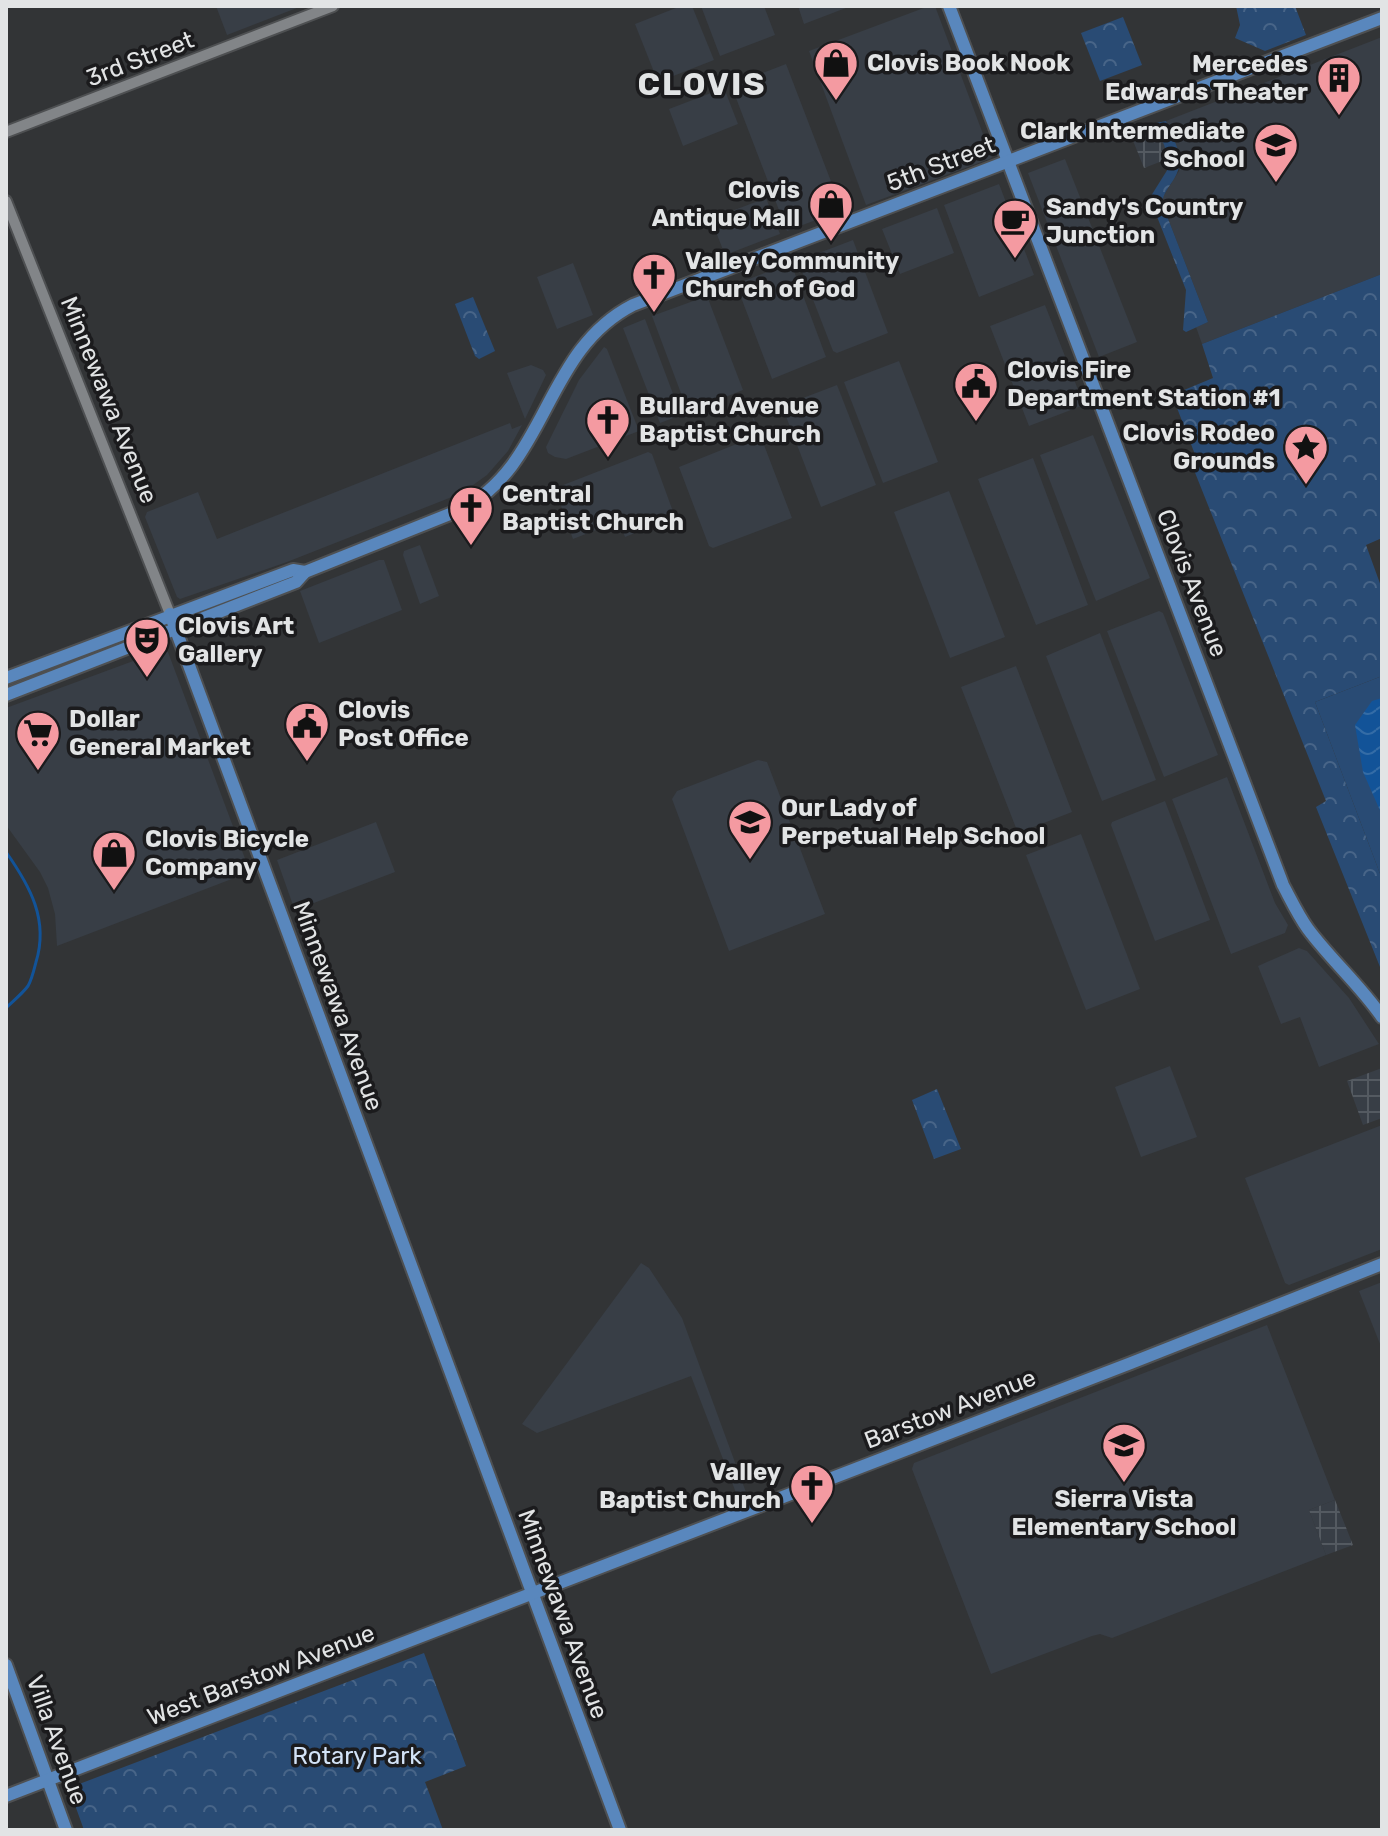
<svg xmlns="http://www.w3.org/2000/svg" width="1388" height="1836" viewBox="0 0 1388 1836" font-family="Rubik,sans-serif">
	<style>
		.built { fill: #383e46 }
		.industrial { fill: url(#industrial-grid) }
		.grass { fill: #294b74 }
		.park { fill: url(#park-crowns) }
		.water { fill: url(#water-waves) }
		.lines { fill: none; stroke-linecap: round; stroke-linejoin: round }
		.stream { stroke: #125398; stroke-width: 3 }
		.minor-casing { stroke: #4e5052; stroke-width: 14 }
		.major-casing { stroke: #4e5052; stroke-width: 16 }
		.minor { stroke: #828588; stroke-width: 10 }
		.major { stroke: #5987bd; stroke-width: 12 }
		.labels { text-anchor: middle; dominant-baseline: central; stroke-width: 7; stroke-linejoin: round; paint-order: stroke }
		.street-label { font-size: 24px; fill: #e2e4e5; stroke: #1b1b1d }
		.poi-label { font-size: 24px; font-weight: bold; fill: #e2e4e5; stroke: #1b1b1d; text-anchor: start }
		.park-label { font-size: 24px; fill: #d3e3f7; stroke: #1b1b1d }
		.district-label { font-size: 32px; font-weight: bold; letter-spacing: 2px; fill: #e2e4e5; stroke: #1b1b1d }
	</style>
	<defs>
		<pattern id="industrial-grid" width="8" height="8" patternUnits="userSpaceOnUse" patternTransform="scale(2)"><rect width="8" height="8" fill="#383e46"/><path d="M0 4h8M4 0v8" fill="none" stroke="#545a61"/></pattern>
		<pattern id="park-crowns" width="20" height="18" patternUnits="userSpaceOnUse" patternTransform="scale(2)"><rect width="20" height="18" fill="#294b74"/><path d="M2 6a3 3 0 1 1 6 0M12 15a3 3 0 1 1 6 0" fill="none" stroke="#486588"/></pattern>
		<pattern id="water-waves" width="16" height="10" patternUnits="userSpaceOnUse" patternTransform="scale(2)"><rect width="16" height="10" fill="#125398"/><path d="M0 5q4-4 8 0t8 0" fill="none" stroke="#346ca6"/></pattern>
	</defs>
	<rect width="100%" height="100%" fill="#323436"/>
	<g class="built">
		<path d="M216 6H302L227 35Z"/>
		<path d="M681 6H692L714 60 658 82 635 24Z"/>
		<path d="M701 6H764L775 35 720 56Z"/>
		<path d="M798 6H851L804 24Z"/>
		<path d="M929 6H935L992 158 866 205 809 51Z"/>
		<path d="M1382 37V274L1202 344 1196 327 1208 322 1162 203V198L1179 171 1181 162 1166 121Z"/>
		<path d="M786 64 842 210 787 231 731 85Z"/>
		<path d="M724 88 738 124 683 146 669 109Z"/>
		<path d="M1065 159 1137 342 1099 357 1028 173Z"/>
		<path d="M999 184 1034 275 979 297 944 205Z"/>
		<path d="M766 198 780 234 725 255 711 219Z"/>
		<path d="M937 208 954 253 900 274 882 229Z"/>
		<path d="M853 240 888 333 837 353 833 351 798 261Z"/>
		<path d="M573 263 593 315 557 329 537 277Z"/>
		<path d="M791 263 826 357 772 379 736 284Z"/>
		<path d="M707 296 743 390 688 412 652 316Z"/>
		<path d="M1045 305 1084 405 1029 426 990 326Z"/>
		<path d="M645 319 681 415 660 423 623 328Z"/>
		<path d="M604 347 607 349 639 431 566 459 555 457 548 453 546 447 579 380Z"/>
		<path d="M899 361 938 462 883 483 844 382Z"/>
		<path d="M531 365 543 370 546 375 525 419 507 373Z"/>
		<path d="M837 385 876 485 821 507 782 406Z"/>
		<path d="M752 417 754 419 792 518 713 548 709 546 679 467 759 435Z"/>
		<path d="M510 423 512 429 522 425 508 451 487 475 462 493 287 562 180 599 177 597 145 517 147 512 198 492 217 539Z"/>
		<path d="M1093 435 1150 578 1096 601 1040 455Z"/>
		<path d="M648 452 652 454 675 517 625 537 619 521 573 539 556 492 558 487Z"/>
		<path d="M1033 458 1088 605 1036 625 978 479Z"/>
		<path d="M949 491 1005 637 950 658 894 512Z"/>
		<path d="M420 545 439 596 420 604 403 555 404 551Z"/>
		<path d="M379 560H384L402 610 319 643 300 591Z"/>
		<path d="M1159 611 1163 613 1218 755 1164 777 1107 631Z"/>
		<path d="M1100 633 1156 780 1102 801 1046 656Z"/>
		<path d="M163 650 168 652 250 872 57 946 55 914 48 888 40 872 6 825V708Z"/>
		<path d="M1016 666 1072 812 1018 833 961 687Z"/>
		<path d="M758 760 767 762 825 914 729 951 672 799 677 791Z"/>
		<path d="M1227 777 1275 903 1288 925 1285 933 1231 954 1172 799Z"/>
		<path d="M1165 801 1210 920 1155 941 1111 825 1112 822Z"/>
		<path d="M376 822 395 872 298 909 294 908 277 860Z"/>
		<path d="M1081 834 1140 989 1086 1010 1026 855Z"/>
		<path d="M1299 948 1307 951 1349 998 1379 1044 1319 1067 1300 1017 1281 1024 1258 966Z"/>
		<path d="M1170 1066 1197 1137 1141 1157 1115 1087Z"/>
		<path d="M1382 1125V1249L1289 1285 1285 1283 1245 1178Z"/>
		<path d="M641 1263 649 1268 682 1318 747 1495 738 1498 691 1376 537 1433 522 1424Z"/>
		<path d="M1382 1282V1349L1359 1291Z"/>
		<path d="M1267 1325 1335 1500 1309 1510 1326 1555 1112 1638 1100 1634 1092 1636 991 1674 912 1469 914 1463Z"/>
	</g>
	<g class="industrial">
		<path d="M1156 123 1170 158 1144 168 1130 133Z"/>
		<path d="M1382 1068V1118L1363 1125 1347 1081Z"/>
		<path d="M1335 1500 1353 1545 1326 1555 1309 1510Z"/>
	</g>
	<path class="grass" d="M1382 676V879L1315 702Z"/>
	<g class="park">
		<path d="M1236 6H1295L1306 35 1265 51 1235 38 1240 25Z"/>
		<path d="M1123 17 1142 65 1100 81 1081 33Z"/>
		<path d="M1166 121C1174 141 1187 159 1174 179 1169 187 1163 194 1162 203L1208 322 1186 332 1183 330 1186 290 1152 204 1151 196 1171 164 1156 123Z"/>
		<path d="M1382 274V538L1366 545 1382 589V676L1315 702 1382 879V972L1316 807 1326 801 1190 460 1196 457 1172 395 1213 378 1202 344Z"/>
		<path d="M473 297 495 351 479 359 475 356 455 304Z"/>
		<path d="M937 1089 961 1149 934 1159 912 1100Z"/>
		<path d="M424 1653 466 1766 425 1782 443 1830H84L71 1794 74 1786Z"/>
	</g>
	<path class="water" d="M1382 698V815L1363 772 1355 725 1372 701Z"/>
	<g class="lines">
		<path class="stream" d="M6 852C30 886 49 920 36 962 34 970 32 979 28 986 22 994 13 1001 6 1008"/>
		<g class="minor-casing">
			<g id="minor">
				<path d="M6 132 333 6"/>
				<path d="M6 201 170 614"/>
			</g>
		</g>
		<g class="major-casing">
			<g id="major">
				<path d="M949 6 1283 885C1291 900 1298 915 1308 929 1331 960 1360 985 1382 1017"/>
				<path d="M170 614 620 1830"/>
				<path d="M6 678 293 570 305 572"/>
				<path d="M6 695 296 582 305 572 460 510C549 465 543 351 633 305L1382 18"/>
				<path d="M6 1665 66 1830"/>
				<path d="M6 1796 1131 1363 1382 1264"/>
			</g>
		</g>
		<use href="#minor" class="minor"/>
		<use href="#major" class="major"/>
	</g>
	<defs>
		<g id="shop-pin" transform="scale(2.3)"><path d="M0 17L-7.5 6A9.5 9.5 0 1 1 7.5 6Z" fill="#f49aa1" stroke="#1b1b1d"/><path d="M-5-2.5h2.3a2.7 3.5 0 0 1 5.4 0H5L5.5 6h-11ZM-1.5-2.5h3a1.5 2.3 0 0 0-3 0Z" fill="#111"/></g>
		<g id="building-pin" transform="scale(2.3)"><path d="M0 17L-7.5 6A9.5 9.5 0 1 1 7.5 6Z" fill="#f49aa1" stroke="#1b1b1d"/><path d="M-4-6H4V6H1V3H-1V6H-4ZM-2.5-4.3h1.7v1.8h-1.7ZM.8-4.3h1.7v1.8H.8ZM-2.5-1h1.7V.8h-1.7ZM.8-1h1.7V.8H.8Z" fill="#111"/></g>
		<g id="school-pin" transform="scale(2.3)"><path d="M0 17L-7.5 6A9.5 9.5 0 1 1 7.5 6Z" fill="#f49aa1" stroke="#1b1b1d"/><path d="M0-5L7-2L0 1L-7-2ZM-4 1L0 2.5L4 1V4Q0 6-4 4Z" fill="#111"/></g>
		<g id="cafe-pin" transform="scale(2.3)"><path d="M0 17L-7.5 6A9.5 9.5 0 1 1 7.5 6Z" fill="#f49aa1" stroke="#1b1b1d"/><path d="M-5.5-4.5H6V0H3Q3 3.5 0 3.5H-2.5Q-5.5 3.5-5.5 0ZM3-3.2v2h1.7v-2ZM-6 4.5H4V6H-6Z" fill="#111"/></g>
		<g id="church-pin" transform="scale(2.3)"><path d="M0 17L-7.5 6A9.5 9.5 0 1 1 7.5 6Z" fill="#f49aa1" stroke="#1b1b1d"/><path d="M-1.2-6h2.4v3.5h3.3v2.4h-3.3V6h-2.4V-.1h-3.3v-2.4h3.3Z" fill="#111"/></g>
		<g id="civic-pin" transform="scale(2.3)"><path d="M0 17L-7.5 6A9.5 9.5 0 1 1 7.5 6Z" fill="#f49aa1" stroke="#1b1b1d"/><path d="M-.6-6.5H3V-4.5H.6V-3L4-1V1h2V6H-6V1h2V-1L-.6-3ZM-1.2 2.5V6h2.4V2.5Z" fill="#111"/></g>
		<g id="sight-pin" transform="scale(2.3)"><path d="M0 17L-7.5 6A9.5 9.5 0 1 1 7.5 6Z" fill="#f49aa1" stroke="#1b1b1d"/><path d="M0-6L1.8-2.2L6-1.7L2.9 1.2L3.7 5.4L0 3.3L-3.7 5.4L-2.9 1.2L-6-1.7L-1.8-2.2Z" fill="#111"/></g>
		<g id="theatre-pin" transform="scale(2.3)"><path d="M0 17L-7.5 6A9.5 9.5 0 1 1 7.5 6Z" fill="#f49aa1" stroke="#1b1b1d"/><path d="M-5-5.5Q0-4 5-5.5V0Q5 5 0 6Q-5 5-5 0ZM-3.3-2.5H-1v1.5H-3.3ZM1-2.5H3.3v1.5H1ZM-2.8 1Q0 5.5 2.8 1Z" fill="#111"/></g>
		<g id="supermarket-pin" transform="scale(2.3)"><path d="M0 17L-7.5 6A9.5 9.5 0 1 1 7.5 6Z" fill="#f49aa1" stroke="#1b1b1d"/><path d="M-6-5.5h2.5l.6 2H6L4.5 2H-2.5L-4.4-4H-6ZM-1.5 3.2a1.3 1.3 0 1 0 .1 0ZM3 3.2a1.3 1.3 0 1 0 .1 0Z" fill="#111"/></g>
	</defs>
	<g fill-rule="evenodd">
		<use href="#shop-pin" x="836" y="63"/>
		<use href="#building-pin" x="1339" y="78"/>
		<use href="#school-pin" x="1276" y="145"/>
		<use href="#shop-pin" x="831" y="204"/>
		<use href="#cafe-pin" x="1015" y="221"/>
		<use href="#church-pin" x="654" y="275"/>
		<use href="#civic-pin" x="976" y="384"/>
		<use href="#church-pin" x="608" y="420"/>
		<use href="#sight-pin" x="1306" y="447"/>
		<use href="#church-pin" x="471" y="508"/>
		<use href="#theatre-pin" x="147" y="640"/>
		<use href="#civic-pin" x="307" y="724"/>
		<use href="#supermarket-pin" x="38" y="733"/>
		<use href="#school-pin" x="750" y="822"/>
		<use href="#shop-pin" x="114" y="853"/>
		<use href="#school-pin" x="1124" y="1445"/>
		<use href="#church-pin" x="812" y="1486"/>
	</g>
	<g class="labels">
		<g class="street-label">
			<text transform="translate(140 59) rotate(-21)">3rd Street</text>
			<text transform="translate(941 164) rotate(-21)">5th Street</text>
			<text transform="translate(109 400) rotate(68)">Minnewawa Avenue</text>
			<text transform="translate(1192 583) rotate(69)">Clovis Avenue</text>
			<text transform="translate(338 1006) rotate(70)">Minnewawa Avenue</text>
			<text transform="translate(950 1409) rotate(-21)">Barstow Avenue</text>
			<text transform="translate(563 1614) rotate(70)">Minnewawa Avenue</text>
			<text transform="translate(261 1675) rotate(-21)">West Barstow Avenue</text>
			<text transform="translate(57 1740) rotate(70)">Villa Avenue</text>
		</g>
		<g class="poi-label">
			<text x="867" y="63">Clovis Book Nook</text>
			<text x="1308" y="64" text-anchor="end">Mercedes<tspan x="1308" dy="28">Edwards Theater</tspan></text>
			<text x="1245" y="131" text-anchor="end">Clark Intermediate<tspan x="1245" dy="28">School</tspan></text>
			<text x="800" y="190" text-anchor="end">Clovis<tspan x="800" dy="28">Antique Mall</tspan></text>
			<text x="1046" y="207">Sandy's Country<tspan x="1046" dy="28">Junction</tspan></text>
			<text x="685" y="261">Valley Community<tspan x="685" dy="28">Church of God</tspan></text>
			<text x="1007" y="370">Clovis Fire<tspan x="1007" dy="28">Department Station #1</tspan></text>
			<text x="639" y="406">Bullard Avenue<tspan x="639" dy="28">Baptist Church</tspan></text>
			<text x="1275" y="433" text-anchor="end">Clovis Rodeo<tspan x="1275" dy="28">Grounds</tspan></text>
			<text x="502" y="494">Central<tspan x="502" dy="28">Baptist Church</tspan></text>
			<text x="178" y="626">Clovis Art<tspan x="178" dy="28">Gallery</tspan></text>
			<text x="338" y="710">Clovis<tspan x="338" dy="28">Post Office</tspan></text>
			<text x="69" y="719">Dollar<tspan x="69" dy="28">General Market</tspan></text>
			<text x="781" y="808">Our Lady of<tspan x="781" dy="28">Perpetual Help School</tspan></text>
			<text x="145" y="839">Clovis Bicycle<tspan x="145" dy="28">Company</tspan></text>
			<text x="781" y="1472" text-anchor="end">Valley<tspan x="781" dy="28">Baptist Church</tspan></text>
			<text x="1124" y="1499" text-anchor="middle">Sierra Vista<tspan x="1124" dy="28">Elementary School</tspan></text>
		</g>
		<g class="park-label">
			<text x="357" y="1756">Rotary Park</text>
		</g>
		<g class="district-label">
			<text x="702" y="84">CLOVIS</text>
		</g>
	</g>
	<rect width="1388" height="1836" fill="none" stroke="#e2e4e5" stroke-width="16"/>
</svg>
